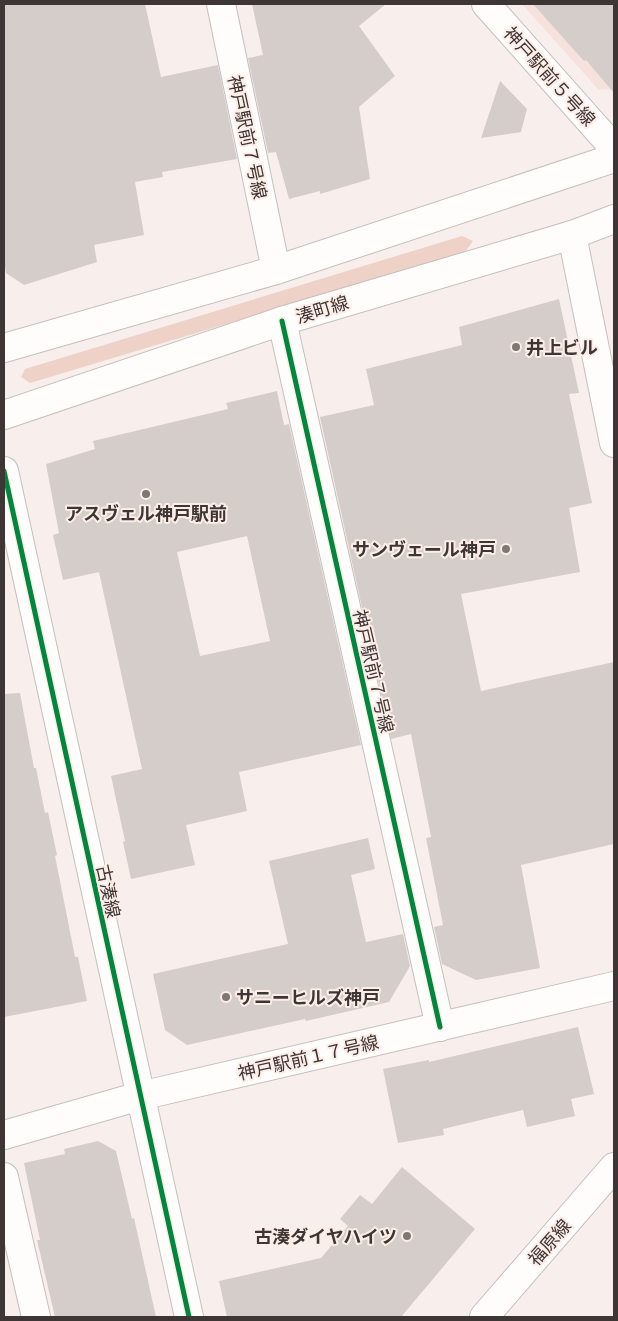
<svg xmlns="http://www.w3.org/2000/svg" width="618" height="1321" viewBox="0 0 618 1321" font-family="'Noto Serif','Noto Sans JP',serif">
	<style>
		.built { fill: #f5e2dc }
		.green { fill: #eed1c7 }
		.building { fill: #d5cdca; fill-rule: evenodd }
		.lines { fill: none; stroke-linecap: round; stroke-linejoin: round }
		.minor-casing { stroke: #c6bfbc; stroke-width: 30 }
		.tertiary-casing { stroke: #c6bfbc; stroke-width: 30 }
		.minor { stroke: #fefdfc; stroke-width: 28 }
		.tertiary { stroke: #fefdfc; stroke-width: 28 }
		.cycleway-casing { stroke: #fdede7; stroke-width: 8 }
		.cycleway { stroke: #00873e; stroke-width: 5 }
		.poi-dot { fill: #7f7774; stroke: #fdede7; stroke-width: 2 }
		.labels { text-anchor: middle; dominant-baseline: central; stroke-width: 4; stroke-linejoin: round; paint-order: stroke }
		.street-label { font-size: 18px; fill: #3e3634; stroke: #fdede7 }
		.poi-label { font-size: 18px; font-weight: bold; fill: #3e3634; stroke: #fdede7; text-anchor: start }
	</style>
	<rect width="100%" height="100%" fill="#f8efec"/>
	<path class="built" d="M522 4H614V89L599 90Z"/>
	<path class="green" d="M462 236 473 241 465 252 30 383 21 377 25 369Z"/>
	<g class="building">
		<path d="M4 4H145L161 77 218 65 237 159 162 172 163 177 135 182 144 235 94 245 97 262 24 285 6 273 4 260Z"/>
		<path d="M252 4H386L359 26 395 76 359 107 370 179 320 194V191L289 199 276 152 268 153 248 58 263 55Z"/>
		<path d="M533 4H614V93L586 60 584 61Z"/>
		<path d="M500 81 527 109 521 132 481 138Z"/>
		<path d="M559 299 579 393 569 394 592 503 569 508 580 572 461 594 481 691 614 662V844L521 865 540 968 476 980 442 964 434 927 443 925 426 838 431 837 411 734 391 739 320 417 374 405 366 369 462 345 459 327Z"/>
		<path d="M277 391 284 425 289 424 361 745 239 772 247 811 186 825 195 865 131 879 123 842 125 841 111 776 142 769 99 572 63 580 53 535 59 533 46 464 95 449 93 441 228 409 226 403ZM247 536 270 641 200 656 177 552Z"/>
		<path d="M20 693 34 768H36L45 813 48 812 57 855 55 856 75 957H78L87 1001 4 1017V694Z"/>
		<path d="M368 838 375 869 351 875 366 942 403 934 410 966 389 1002 306 1021 305 1019 187 1045 165 1030 153 974 288 944 269 861Z"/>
		<path d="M578 1027 594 1094 571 1099 575 1116 527 1127 523 1110 443 1129 444 1135 398 1143 383 1069 429 1060V1062Z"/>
		<path d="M98 1141 116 1151 132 1219 134 1218 156 1317H55L37 1240H40L24 1163 65 1154 64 1149Z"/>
		<path d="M402 1167 475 1229 401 1317H227L219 1281 321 1258 348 1226 340 1219 360 1195 372 1204Z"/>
	</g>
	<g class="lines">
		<g class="minor-casing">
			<g id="minor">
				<path d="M221 4 276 270"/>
				<path d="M486 4 614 148"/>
				<path d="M4 471 189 1317"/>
				<path d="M4 1177 36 1317"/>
			</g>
		</g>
		<g class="tertiary-casing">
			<g id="tertiary">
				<path d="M572 235 614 443"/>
				<path d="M282 321 440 1027"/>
				<path d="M4 348 276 270 614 158"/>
				<path d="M4 415 282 321 572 235 614 219"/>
				<path d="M4 1135 140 1096 614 986"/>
				<path d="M484 1317 614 1167"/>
			</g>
		</g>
		<use href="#minor" class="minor"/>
		<use href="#tertiary" class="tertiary"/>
		<g class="cycleway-casing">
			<g id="cycleway">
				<path d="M282 321 440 1027"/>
				<path d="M4 471 189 1317"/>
			</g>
		</g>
		<use href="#cycleway" class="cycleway"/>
	</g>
	<g class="poi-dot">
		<circle cx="516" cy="347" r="5"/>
		<circle cx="146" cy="494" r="5"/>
		<circle cx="506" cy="549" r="5"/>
		<circle cx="226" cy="997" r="5"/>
		<circle cx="407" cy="1236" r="5"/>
	</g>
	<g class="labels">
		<g class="street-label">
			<text transform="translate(550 76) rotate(48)">神戸駅前５号線</text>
			<text transform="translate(248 137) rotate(78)">神戸駅前７号線</text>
			<text transform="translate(322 309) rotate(-17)">湊町線</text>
			<text transform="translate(374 671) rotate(77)">神戸駅前７号線</text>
			<text transform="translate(109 891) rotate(78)">古湊線</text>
			<text transform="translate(308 1057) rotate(-13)">神戸駅前１７号線</text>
			<text transform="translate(549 1242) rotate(-49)">福原線</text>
		</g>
		<g class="poi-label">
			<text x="526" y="347">井上ビル</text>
			<text x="146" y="513" text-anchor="middle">アスヴェル神戸駅前</text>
			<text x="496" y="549" text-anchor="end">サンヴェール神戸</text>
			<text x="236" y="997">サニーヒルズ神戸</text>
			<text x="397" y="1236" text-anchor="end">古湊ダイヤハイツ</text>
		</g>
	</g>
	<rect width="618" height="1321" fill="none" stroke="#3e3634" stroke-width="10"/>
</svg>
